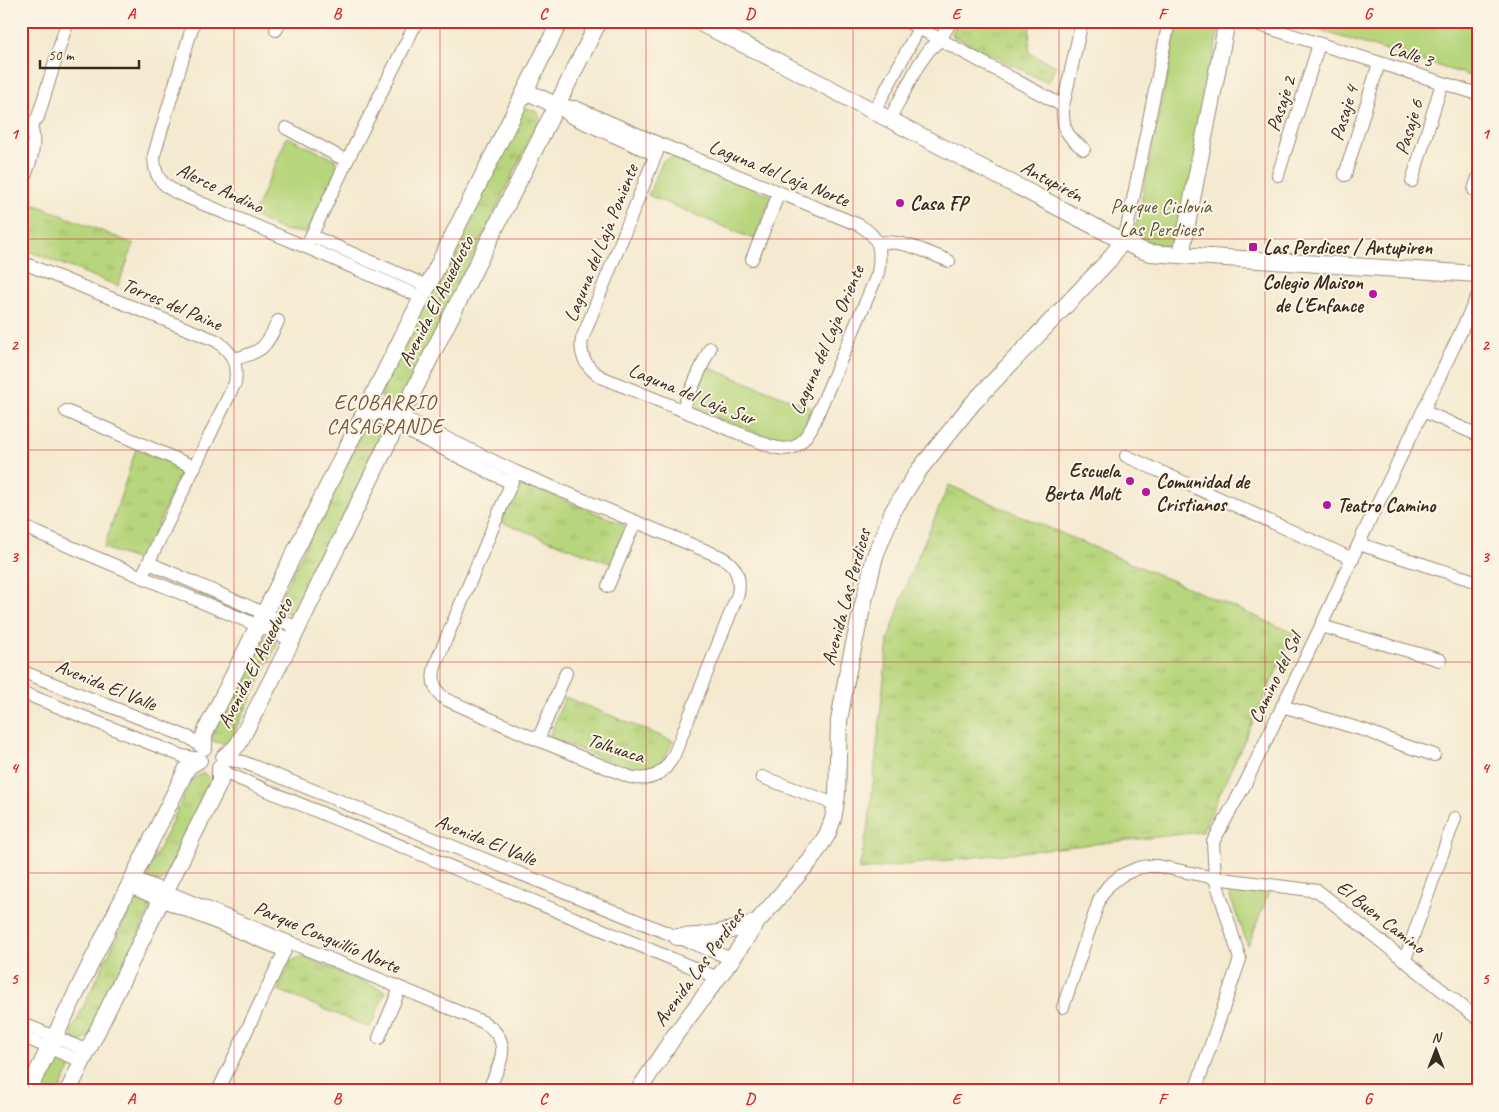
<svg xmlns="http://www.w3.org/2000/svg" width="1499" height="1112" viewBox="0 0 1499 1112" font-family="Caveat,sans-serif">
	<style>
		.grass { fill: url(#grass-tufts); stroke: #79804d }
		.green { fill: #b7d57c; stroke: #79804d }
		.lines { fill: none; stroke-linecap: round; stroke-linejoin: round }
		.stream { stroke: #61abd9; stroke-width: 4 }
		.minor-casing { stroke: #988a77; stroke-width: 14 }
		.tertiary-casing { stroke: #988a77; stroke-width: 18 }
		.minor { stroke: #fff; stroke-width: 12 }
		.tertiary { stroke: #fff; stroke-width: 16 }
		.grid { fill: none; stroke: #d62828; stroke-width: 1; stroke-opacity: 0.55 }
		.poi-dot { fill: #b5179e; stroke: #fcf5e5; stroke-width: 2 }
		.labels { text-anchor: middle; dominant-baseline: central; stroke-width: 4; stroke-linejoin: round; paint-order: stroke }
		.street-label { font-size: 20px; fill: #3b2a1e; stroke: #fcf5e5 }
		.poi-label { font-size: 20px; font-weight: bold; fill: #3b2a1e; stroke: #fcf5e5; text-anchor: start }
		.park-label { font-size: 20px; fill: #5a5536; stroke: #fcf5e5 }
		.neighbourhood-label { font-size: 21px; letter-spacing: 1px; fill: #755438; stroke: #fcf5e5 }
		.neatline { fill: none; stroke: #d62828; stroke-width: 2 }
		.grid-label { font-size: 16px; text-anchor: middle; font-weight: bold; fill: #d62828 }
	</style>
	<defs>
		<pattern id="grass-tufts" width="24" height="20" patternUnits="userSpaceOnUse" patternTransform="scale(1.25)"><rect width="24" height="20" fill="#b7d57c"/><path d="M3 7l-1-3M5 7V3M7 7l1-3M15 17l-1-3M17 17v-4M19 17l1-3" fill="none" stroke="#9eb76b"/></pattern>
	</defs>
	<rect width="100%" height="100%" fill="#fcf5e5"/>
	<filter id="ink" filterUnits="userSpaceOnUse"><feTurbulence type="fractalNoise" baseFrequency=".02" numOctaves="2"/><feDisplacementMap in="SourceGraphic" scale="10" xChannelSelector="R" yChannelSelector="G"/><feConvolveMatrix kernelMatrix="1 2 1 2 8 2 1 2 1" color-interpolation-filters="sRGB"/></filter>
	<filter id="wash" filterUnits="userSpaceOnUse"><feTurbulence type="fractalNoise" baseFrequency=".0096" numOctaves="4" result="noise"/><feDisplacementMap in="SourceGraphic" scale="20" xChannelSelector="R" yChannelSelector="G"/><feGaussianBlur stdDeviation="1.12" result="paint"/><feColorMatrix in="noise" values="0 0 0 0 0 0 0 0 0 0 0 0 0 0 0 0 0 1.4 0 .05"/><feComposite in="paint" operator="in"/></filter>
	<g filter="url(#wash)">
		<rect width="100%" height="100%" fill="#f5ead0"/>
		<g class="grass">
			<path d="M958 21H1025L1030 24 1029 53 1056 66 1048 83 951 35Z"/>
			<path d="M527 108 538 112 540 119 401 403 389 406 383 401 380 394 520 110Z"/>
			<path d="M26 201 134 244 118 286 21 248V212Z"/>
			<path d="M372 422 382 426 384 432 296 612 290 614 282 610 278 602 367 423Z"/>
			<path d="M136 449 182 467 143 562 104 548Z"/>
			<path d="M949 485 1294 633 1202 832 859 870 869 822 888 641 909 577Z"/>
			<path d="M527 486 532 487 623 524 626 529 612 564 501 522 514 491 521 487Z"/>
			<path d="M268 634 276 639V647L230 740 222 744 213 741 212 735 258 640Z"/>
			<path d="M565 697 673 741 664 760 656 768 650 771 638 772 632 771 549 737Z"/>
			<path d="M203 773 210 778V785L165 879 157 883 148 880 147 874 192 779Z"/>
			<path d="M140 899 150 903 149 912 89 1037 82 1041 72 1039V1030L133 904Z"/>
			<path d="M302 956 386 991 370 1028 278 990 290 962Z"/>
			<path d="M61 1058 70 1063V1069L59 1091H39L54 1060Z"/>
		</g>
		<g class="green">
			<path d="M1178 21H1220L1179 248 1155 244 1134 236Z"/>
			<path d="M1288 21H1451L1478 30V78Z"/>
			<path d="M287 137 336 160 338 168 306 233 282 230 253 216Z"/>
			<path d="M672 157H676L769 195 771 198 755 238H751L648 195 663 161Z"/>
			<path d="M707 367 812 408C801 433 796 445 766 437L690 406Z"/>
			<path d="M1226 886 1269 892 1248 946Z"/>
		</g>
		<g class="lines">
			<path class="stream" d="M1377 21 1398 28"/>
		</g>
	</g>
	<g filter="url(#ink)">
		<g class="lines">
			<g class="minor-casing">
				<g id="minor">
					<path d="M194 21 154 155C154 176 160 183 177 193L306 247 421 297"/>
					<path d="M906 21 1063 106 1082 21"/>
					<path d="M1247 21 1478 94"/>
					<path d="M1477 21 1478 22"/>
					<path d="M276 30 281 21"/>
					<path d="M558 106 575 107 660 144 859 225C880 237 882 249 878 273L812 427C800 447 793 453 770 446L601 377C587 368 579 357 582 339L660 144"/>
					<path d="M558 106 571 117 656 155"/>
					<path d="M1063 106C1062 128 1066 136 1084 149"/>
					<path d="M874 112 919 28 926 21"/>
					<path d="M889 120 919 64 929 50 940 40 951 21"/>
					<path d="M286 128 347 161"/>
					<path d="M21 130 31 126 38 117 65 29 69 21"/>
					<path d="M1278 175 1319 44"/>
					<path d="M1345 175 1379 63"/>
					<path d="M1412 181 1442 83"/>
					<path d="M21 187C28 167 38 148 31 126"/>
					<path d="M1474 190 1478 178"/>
					<path d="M312 236 427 286"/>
					<path d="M1122 242 1126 232 1129 219 1169 21"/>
					<path d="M878 243C903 239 926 252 949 261"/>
					<path d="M306 247 347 161 417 21"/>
					<path d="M752 259 779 193"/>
					<path d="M21 262 217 341C232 353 238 362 235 383L142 576"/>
					<path d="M234 359C262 352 266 348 278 321"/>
					<path d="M370 401 516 472 721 557C736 565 741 577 738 594L674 755C664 774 652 782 630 777L538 740 445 699C433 690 431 677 436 663L516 472"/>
					<path d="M365 410 511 483"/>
					<path d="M682 410 710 348"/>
					<path d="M66 411 194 467"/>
					<path d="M1423 411 1478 435"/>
					<path d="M1126 456 1353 559"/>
					<path d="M21 526 292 640"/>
					<path d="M1359 544 1478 582"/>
					<path d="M149 563 298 628"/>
					<path d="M608 586 635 522"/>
					<path d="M1321 626 1440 660"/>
					<path d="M21 671 190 738 203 748"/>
					<path d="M21 692 182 756 199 759"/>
					<path d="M1282 706 1367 731 1403 745 1434 755"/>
					<path d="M538 740 566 673"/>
					<path d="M224 759 243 762 732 959"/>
					<path d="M220 766 228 774 235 777 718 978"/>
					<path d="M762 777 835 804"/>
					<path d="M134 878 483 1022C515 1042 500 1063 488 1091"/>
					<path d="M129 887 285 951"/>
					<path d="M1405 959 1455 818"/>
					<path d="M1063 1007 1100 898 1108 886 1122 875 1138 868 1148 866H1158L1215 878 1318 891 1478 1019"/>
					<path d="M21 1023 88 1051"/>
					<path d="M21 1036 83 1062"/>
					<path d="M379 1038 400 988"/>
					<path d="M218 1091 288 944"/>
					<path d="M1195 1091 1240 959 1215 878 1213 842 1245 784 1321 626 1366 528 1440 376 1478 295"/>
				</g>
			</g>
			<g class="tertiary-casing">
				<g id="tertiary">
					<path d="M696 21 779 62 1138 249 1150 253 1194 256 1478 274"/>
					<path d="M525 91 558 106"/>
					<path d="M1181 255 1227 21"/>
					<path d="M204 747V736L207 728 560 21"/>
					<path d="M224 757 233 750 239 743 292 640 396 426 599 21"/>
					<path d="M677 937C705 937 730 932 757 922"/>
					<path d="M28 1091 186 770 189 766 199 760"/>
					<path d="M68 1091 166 890 218 786 220 781V767"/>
					<path d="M638 1091 675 1035 732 959 757 922 810 861 827 835 833 819 837 795 839 721 847 675 861 613 875 556 893 511 919 470 972 404 1109 260 1122 242"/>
				</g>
			</g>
			<use href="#minor" class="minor"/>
			<use href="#tertiary" class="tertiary"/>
		</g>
	</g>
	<path class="grid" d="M234 21V1091M440 21V1091M646 21V1091M853 21V1091M1059 21V1091M1265 21V1091M21 239H1478M21 450H1478M21 662H1478M21 873H1478"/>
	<g class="poi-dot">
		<circle cx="900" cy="203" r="5"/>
		<rect x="1248" y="242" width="10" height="10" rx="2.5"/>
		<circle cx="1373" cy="294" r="5"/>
		<circle cx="1130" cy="481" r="5"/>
		<circle cx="1146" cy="492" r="5"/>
		<circle cx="1327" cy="505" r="5"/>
	</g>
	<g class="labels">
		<g class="street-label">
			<text transform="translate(1411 54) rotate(18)">Calle 3</text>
			<text transform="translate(1281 104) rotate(-72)">Pasaje 2</text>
			<text transform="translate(1344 113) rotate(-73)">Pasaje 4</text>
			<text transform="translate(1409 127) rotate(-73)">Pasaje 6</text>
			<text transform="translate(779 173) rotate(22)">Laguna del Laja Norte</text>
			<text transform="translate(1052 181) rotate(28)">Antupirén</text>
			<text transform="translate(220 188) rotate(25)">Alerce Andino</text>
			<text transform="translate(601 243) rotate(-68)">Laguna del Laja Poniente</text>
			<text transform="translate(436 301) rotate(-63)">Avenida El Acueducto</text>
			<text transform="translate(172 304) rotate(23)">Torres del Paine</text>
			<text transform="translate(827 340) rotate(-67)">Laguna del Laja Oriente</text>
			<text transform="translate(692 394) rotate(22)">Laguna del Laja Sur</text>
			<text transform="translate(846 597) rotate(-75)">Avenida Las Perdices</text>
			<text transform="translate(255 663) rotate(-63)">Avenida El Acueducto</text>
			<text transform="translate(1275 678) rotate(-64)">Camino del Sol</text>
			<text transform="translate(106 685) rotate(22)">Avenida El Valle</text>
			<text transform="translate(616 748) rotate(18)">Tolhuaca</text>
			<text transform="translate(486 840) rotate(22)">Avenida El Valle</text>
			<text transform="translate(1381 917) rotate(38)">El Buen Camino</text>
			<text transform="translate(327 937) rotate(23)">Parque Conguillío Norte</text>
			<text transform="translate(699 967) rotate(-54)">Avenida Las Perdices</text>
		</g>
		<g class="poi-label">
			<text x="910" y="203">Casa FP</text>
			<text x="1263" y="247">Las Perdices / Antupiren</text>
			<text x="1363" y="282" text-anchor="end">Colegio Maison<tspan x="1363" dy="23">de L'Enfance</tspan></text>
			<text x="1120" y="470" text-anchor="end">Escuela<tspan x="1120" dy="23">Berta Molt</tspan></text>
			<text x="1156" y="481">Comunidad de<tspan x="1156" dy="23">Cristianos</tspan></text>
			<text x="1337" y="505">Teatro Camino</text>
		</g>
		<g class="park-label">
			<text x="1161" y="206">Parque Ciclovía<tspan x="1161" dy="23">Las Perdices</tspan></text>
		</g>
		<g class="neighbourhood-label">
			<text x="385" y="402">ECOBARRIO<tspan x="385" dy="24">CASAGRANDE</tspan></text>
		</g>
	</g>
	<rect width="1499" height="1112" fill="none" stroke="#fcf5e5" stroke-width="55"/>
	<g transform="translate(1436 1050)" stroke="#fcf5e5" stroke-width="4" paint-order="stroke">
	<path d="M0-4L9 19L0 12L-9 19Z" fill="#3b2a1e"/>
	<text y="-8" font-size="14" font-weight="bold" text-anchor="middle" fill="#3b2a1e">N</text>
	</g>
	<path d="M40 60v8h99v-8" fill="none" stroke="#3b2a1e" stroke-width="2.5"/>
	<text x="48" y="60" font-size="15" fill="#3b2a1e" stroke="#fcf5e5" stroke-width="4" paint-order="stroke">50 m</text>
	<rect x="28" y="28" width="1444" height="1056" class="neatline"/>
	<g class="grid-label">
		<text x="131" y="19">A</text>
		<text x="337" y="19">B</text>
		<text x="543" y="19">C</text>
		<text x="750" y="19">D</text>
		<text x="956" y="19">E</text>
		<text x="1162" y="19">F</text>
		<text x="1368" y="19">G</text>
		<text x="14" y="139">1</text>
		<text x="1485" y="139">1</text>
		<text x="14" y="350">2</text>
		<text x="1485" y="350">2</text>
		<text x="14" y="562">3</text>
		<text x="1485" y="562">3</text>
		<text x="14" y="773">4</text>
		<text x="1485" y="773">4</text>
		<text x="14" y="984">5</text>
		<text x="1485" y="984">5</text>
		<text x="131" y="1104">A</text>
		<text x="337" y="1104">B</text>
		<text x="543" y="1104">C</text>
		<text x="750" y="1104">D</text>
		<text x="956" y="1104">E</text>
		<text x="1162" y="1104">F</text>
		<text x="1368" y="1104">G</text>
	</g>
</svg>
